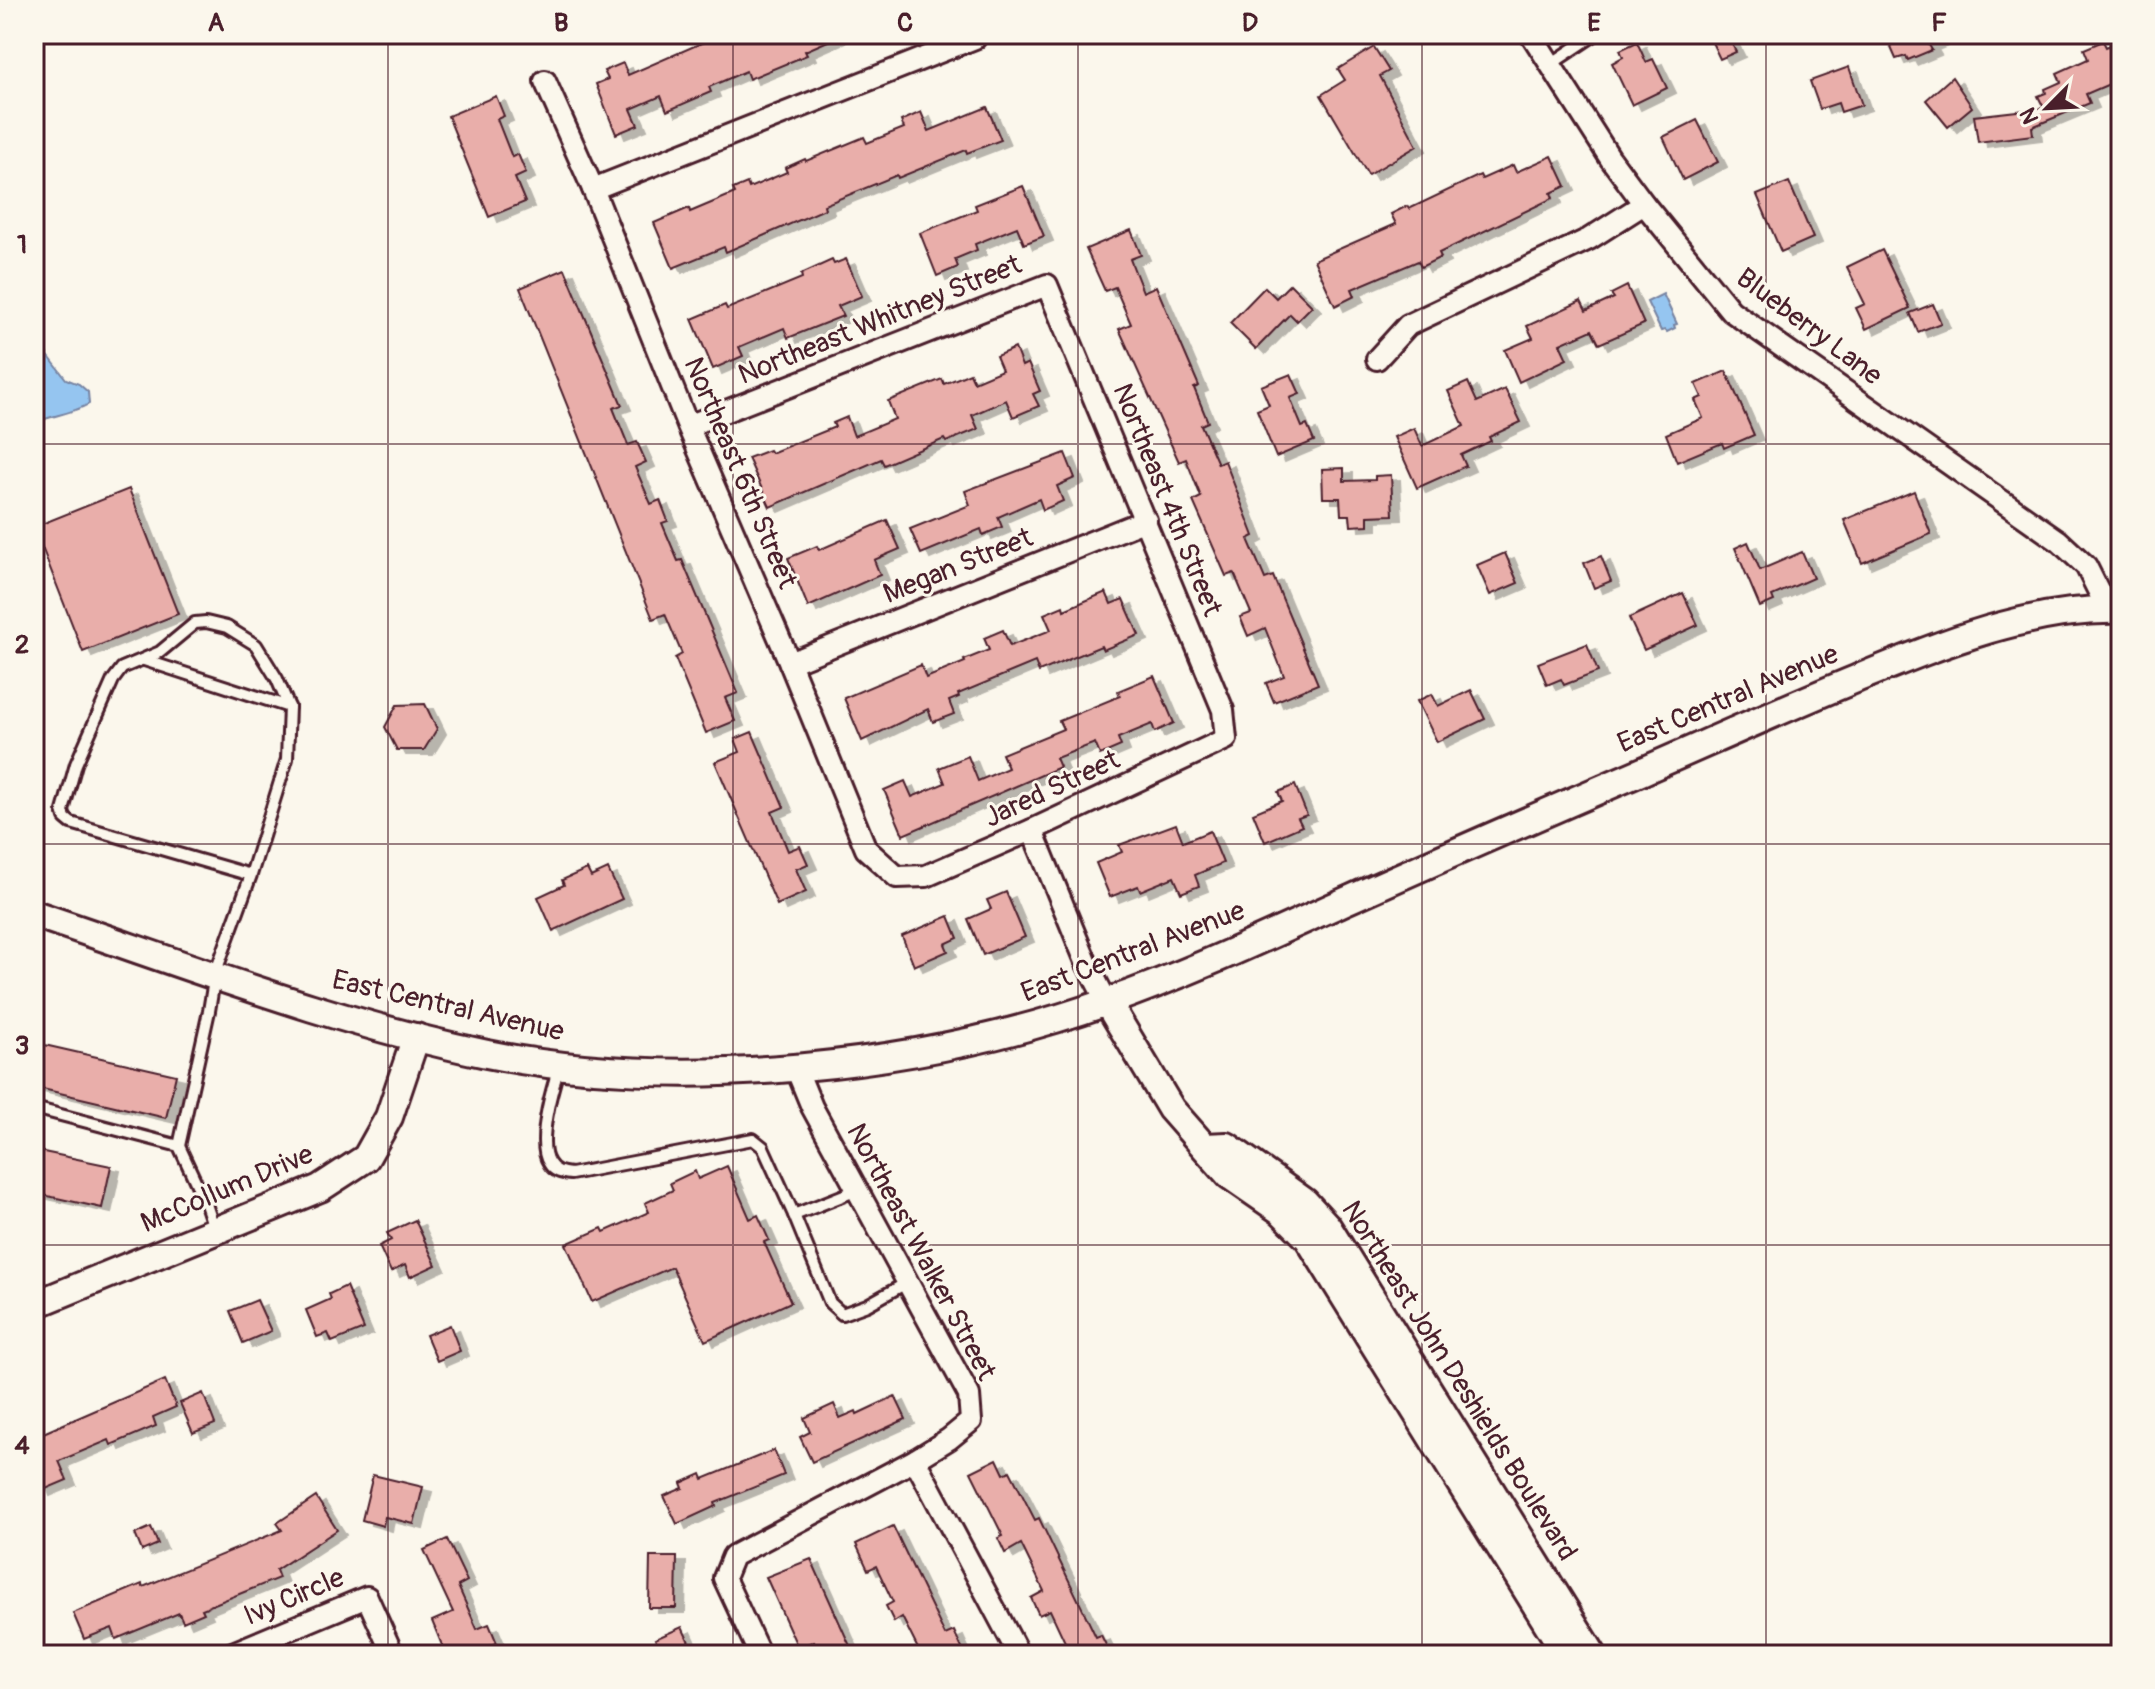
<svg xmlns="http://www.w3.org/2000/svg" width="2155" height="1689" viewBox="0 0 2155 1689" font-family="Pangolin,sans-serif">
	<style>
		.water { fill: #95c5f0; stroke: #7783a1; stroke-width: 2 }
		.building { fill: #e9aeaa; stroke: #4a1f2b; stroke-width: 2; filter: url(#shadow) }
		.lines { fill: none; stroke-linecap: round; stroke-linejoin: round }
		.lane-casing { stroke: #4a1f2b; stroke-width: 16 }
		.street-casing { stroke: #4a1f2b; stroke-width: 26 }
		.secondary-casing { stroke: #4a1f2b; stroke-width: 32 }
		.lane { stroke: #fbf7ec; stroke-width: 10 }
		.street { stroke: #fbf7ec; stroke-width: 20 }
		.secondary { stroke: #fbf7ec; stroke-width: 26 }
		.grid { fill: none; stroke: #4a1f2b; stroke-width: 2; stroke-opacity: 0.55 }
		.labels { text-anchor: middle; dominant-baseline: central; stroke-width: 6; stroke-linejoin: round; paint-order: stroke }
		.street-label { font-size: 28px; fill: #4a1f2b; stroke: #fbf7ec }
		.neatline { fill: none; stroke: #4a1f2b; stroke-width: 3 }
		.grid-label { font-size: 26px; text-anchor: middle; font-weight: bold; fill: #4a1f2b }
	</style>
	<defs>
		<filter id="shadow"><feDropShadow dx="9" dy="5" stdDeviation="0" flood-color="#0004"/></filter>
	</defs>
	<rect width="100%" height="100%" fill="#fbf7ec"/>
	<filter id="ink" filterUnits="userSpaceOnUse"><feTurbulence type="fractalNoise" baseFrequency=".0125" numOctaves="2"/><feDisplacementMap in="SourceGraphic" scale="16" xChannelSelector="R" yChannelSelector="G"/><feConvolveMatrix kernelMatrix="1 2 1 2 8 2 1 2 1" color-interpolation-filters="sRGB"/></filter>
	<g filter="url(#ink)">
		<g class="water">
			<path d="M1663 294 1677 324 1674 325 1675 328 1667 332 1665 330 1661 331 1647 302Z"/>
			<path d="M34 337 66 379 79 384 88 392 89 404C71 414 53 415 34 423Z"/>
		</g>
		<g class="building">
			<path d="M722 34H844L805 51 807 55 749 79 746 71 709 87 711 92 667 111 661 96 631 109 638 125 616 134 596 84 608 79 604 71 623 63 628 75Z"/>
			<path d="M1708 34H1727L1736 52 1720 59Z"/>
			<path d="M1885 34H1955L1929 45 1932 50 1908 60 1906 56 1896 59Z"/>
			<path d="M2121 40V79L2086 94 2090 103 2032 127 2033 135 1978 142 1974 116 2044 108 2038 96 2046 93 2045 89 2061 82 2057 73 2088 59 2084 49 2103 41 2106 47Z"/>
			<path d="M1637 42 1646 62 1653 59 1667 88 1632 105 1612 63 1623 57 1620 50Z"/>
			<path d="M1374 47 1389 71 1380 76 1417 146 1368 175 1321 95 1345 80 1338 69Z"/>
			<path d="M1849 67 1862 105 1841 112 1838 103 1820 109 1810 81Z"/>
			<path d="M1952 77 1972 107 1948 127 1926 100Z"/>
			<path d="M496 96 504 116 497 119 512 157 518 154 526 173 515 178 525 202 489 217 448 116Z"/>
			<path d="M987 107 1001 140 967 153 966 150 898 178 897 175 824 205 825 209 726 252 724 247 673 268 654 223 689 208 690 212 735 193 733 189 747 183 749 188 787 172 785 168 805 159 806 161 864 137 867 143 904 128 901 121 921 112 929 131Z"/>
			<path d="M1697 120 1718 162 1683 180 1663 137Z"/>
			<path d="M1552 156 1566 186 1551 193 1553 198 1439 253 1441 257 1421 267 1418 261 1352 289 1355 296 1335 306 1314 260 1396 224 1391 214 1407 206 1409 209 1480 175 1482 179 1513 165 1516 172Z"/>
			<path d="M1789 182 1813 238 1781 252 1757 195Z"/>
			<path d="M1023 186 1044 236 1024 244 1017 227 975 244 977 250 955 259 958 267 937 276 920 233 977 210 975 205Z"/>
			<path d="M1131 230 1141 255 1130 259 1143 292 1156 286 1199 386 1194 388 1208 422 1201 425 1218 464 1225 461 1254 536 1248 539 1265 579 1273 576 1318 684 1274 702 1266 683 1284 676 1265 628 1248 636 1240 617 1251 613 1234 573 1226 576 1193 501 1201 497 1186 459 1179 462 1119 329 1131 324 1115 287 1105 291 1086 249Z"/>
			<path d="M1882 250 1910 308 1866 329 1856 308 1865 304 1847 267Z"/>
			<path d="M846 259 862 296 838 306 843 316 788 338 784 328 739 347 743 356 713 369 692 319 725 305 727 309 802 278 801 274 832 260 834 264Z"/>
			<path d="M565 269 622 405 613 408 628 445 637 442 646 462 635 467 651 504 660 500 668 521 662 523 678 561 682 560 738 693 725 698 735 721 706 733 675 658 682 654 665 614 653 619 520 288Z"/>
			<path d="M1290 284 1312 306 1297 321 1290 314 1256 349 1230 323 1265 287 1276 298Z"/>
			<path d="M1627 286 1644 324 1599 344 1592 330 1560 344 1567 359 1519 382 1505 350 1533 338 1527 326 1581 301 1586 311 1614 298 1611 294Z"/>
			<path d="M1933 304 1941 323 1918 332 1910 313Z"/>
			<path d="M1015 348 1022 366 1028 363 1040 391 1033 394 1039 406 1013 417 1006 400 972 415 978 429 946 442 944 439 884 465 881 459 770 507 748 458 769 450 771 453 835 427 833 423 847 417 854 436 895 419 888 401 942 379 944 384 970 373 974 382 1002 370 996 356Z"/>
			<path d="M1726 371 1754 435 1724 448 1722 443 1677 462 1666 434 1703 418 1695 400 1702 397 1696 384Z"/>
			<path d="M1291 374 1300 394 1290 398 1302 427 1307 425 1314 441 1276 457 1257 410 1269 405 1261 386Z"/>
			<path d="M1468 382 1477 402 1505 389 1521 422 1489 437 1491 441 1461 455 1466 466 1417 488 1394 437 1414 428 1422 446 1464 426 1448 391Z"/>
			<path d="M1065 453 1075 478 1057 486 1063 501 1043 510 1039 499 998 517 1002 527 983 535 981 529 921 554 910 529 970 505 965 491Z"/>
			<path d="M1344 468V481L1375 480V476L1391 475 1393 515 1368 516V525L1351 526 1350 515H1341L1340 498H1323L1322 469Z"/>
			<path d="M129 489 178 614 83 652 34 527Z"/>
			<path d="M1914 491 1931 534 1862 563 1844 520Z"/>
			<path d="M887 520 900 549 874 560 880 575 808 607 788 558 817 546 819 550Z"/>
			<path d="M1748 542 1760 570 1802 552 1813 578 1772 596 1774 601 1760 607 1735 548Z"/>
			<path d="M1505 553 1518 583 1490 595 1477 565Z"/>
			<path d="M1601 556 1611 581 1594 588 1584 563Z"/>
			<path d="M1106 592 1111 604 1123 599 1139 635 1103 650 1101 646 1039 672 1035 662 958 694 959 697 949 701 954 714 933 722 928 709 862 741 844 698 921 665 926 678 965 662 964 660 989 650 984 638 1003 630 1010 646 1051 630 1044 614 1063 606 1064 610Z"/>
			<path d="M1683 593 1698 625 1644 650 1629 618Z"/>
			<path d="M1587 644 1598 672 1564 685 1561 679 1547 685 1538 663Z"/>
			<path d="M1154 676 1174 723 1155 732 1152 724 1118 738 1121 746 1100 755 1095 743 1056 758 1060 767 903 835 884 790 905 781 912 797 945 783 939 768 968 756 978 781 1008 768 1002 754 1063 729 1059 721 1120 696 1118 691Z"/>
			<path d="M1471 690 1485 719 1437 742 1417 701 1432 694 1438 706Z"/>
			<path d="M425 704 437 729 424 750H397L385 727 397 705Z"/>
			<path d="M752 732 784 807 772 812 788 851 800 846 808 864 796 869 806 892 777 905 715 762 740 752 735 739Z"/>
			<path d="M1295 785 1307 815 1298 818 1302 826 1265 842 1253 813 1282 801 1278 792Z"/>
			<path d="M1176 824 1183 842 1210 831 1223 863 1195 875 1199 886 1181 893 1174 877 1140 891 1138 886 1110 897 1096 863 1122 852 1119 845Z"/>
			<path d="M587 869 591 877 608 869 622 899 553 931 538 897 564 885 562 880Z"/>
			<path d="M1006 892 1025 937 983 955 968 919 991 909 987 900Z"/>
			<path d="M949 916 958 938 945 944 948 951 914 966 902 936Z"/>
			<path d="M40 1044 176 1075 166 1118 34 1087V1069Z"/>
			<path d="M34 1150 111 1166 102 1208 34 1193Z"/>
			<path d="M727 1166 750 1219 758 1215 769 1240 764 1242 791 1302 705 1341 672 1267 592 1302 566 1244 602 1228 604 1232 649 1212 645 1203 673 1190 670 1183 695 1171 698 1179Z"/>
			<path d="M415 1220 436 1265 410 1277 405 1265 391 1272 379 1246 391 1240 387 1233Z"/>
			<path d="M346 1286 364 1329 332 1342 328 1333 317 1337 306 1310 331 1299 329 1294Z"/>
			<path d="M257 1300 271 1331 243 1343 230 1311Z"/>
			<path d="M450 1325 460 1351 437 1361 426 1335Z"/>
			<path d="M165 1380 176 1407 153 1417 156 1426 111 1445 109 1440 59 1461 67 1480 41 1491 34 1473V1437Z"/>
			<path d="M203 1393 215 1424 193 1433 180 1403Z"/>
			<path d="M895 1396 906 1419 812 1462 800 1437 810 1432 804 1418 834 1404 840 1418 856 1411 857 1414Z"/>
			<path d="M774 1450 784 1475 715 1503 716 1506 677 1524 664 1496 683 1488 681 1483 701 1474 703 1479Z"/>
			<path d="M997 1459 1004 1474 1010 1471 1035 1520 1039 1518 1096 1637 1101 1635 1111 1655H1071L1050 1610 1039 1615 1031 1598 1044 1591 1021 1544 1005 1553 998 1538 1003 1536 971 1472Z"/>
			<path d="M373 1475 423 1487 414 1524 385 1517 383 1526 362 1520Z"/>
			<path d="M316 1497 337 1530 276 1570 279 1578 202 1609 204 1613 183 1622 179 1613 116 1639 112 1628 84 1639 73 1613 142 1584 143 1587 282 1530 277 1523Z"/>
			<path d="M893 1526 945 1635 954 1631 965 1655H921L902 1617 894 1622 886 1606 893 1602 876 1566 868 1570 856 1544Z"/>
			<path d="M151 1527 158 1544 142 1551 135 1534Z"/>
			<path d="M447 1539 467 1581 458 1586 477 1629 489 1624 497 1643 469 1655H446L432 1621 453 1612 424 1550Z"/>
			<path d="M650 1557H677L676 1608H649Z"/>
			<path d="M811 1559 850 1646 831 1655H821L814 1641 798 1648 766 1577Z"/>
			<path d="M682 1627 695 1655H662L655 1639Z"/>
		</g>
		<g class="lines">
			<g class="lane-casing">
				<g id="lane">
					<path d="M1551 64 1596 34"/>
					<path d="M144 660 289 707"/>
					<path d="M559 1067C552 1089 536 1144 549 1163 554 1172 562 1173 571 1174L753 1139 763 1147 794 1215 857 1190"/>
					<path d="M34 1108 179 1146 206 1204 215 1231"/>
					<path d="M179 1146 209 1011 215 974 251 875 287 759 289 707 277 679 256 645 227 627 206 622 195 623 160 652 122 668 113 680 76 764 63 811 65 818 71 823 251 875"/>
					<path d="M794 1215 830 1303 842 1314 867 1305 908 1282"/>
				</g>
			</g>
			<g class="street-casing">
				<g id="street">
					<path d="M1531 34 1610 158 1644 204 1731 311 2059 541 2086 566 2108 610"/>
					<path d="M545 81 593 189 688 426 790 663 866 849 897 877 926 876 1032 830 1226 739 1223 710 1047 285 688 426"/>
					<path d="M593 189 975 38"/>
					<path d="M1377 359 1408 325 1589 239 1644 204"/>
					<path d="M790 663 1146 520"/>
					<path d="M1032 830 1087 964 1107 1002"/>
					<path d="M915 1460 1019 1655"/>
					<path d="M228 1655 367 1597 393 1655"/>
					<path d="M760 1655 724 1578 733 1556 915 1460 949 1439 971 1421 969 1395 812 1107 796 1068"/>
				</g>
			</g>
			<g class="secondary-casing">
				<g id="secondary">
					<path d="M34 914C184 964 332 1022 487 1054 680 1093 922 1068 1107 1002 1190 973 1270 935 1350 899 1448 855 1545 813 1643 771 1714 740 1785 708 1856 679 1939 645 2029 607 2121 610"/>
					<path d="M1107 1002 1171 1109 1229 1175 1281 1211 1308 1238 1567 1655"/>
					<path d="M1205 1147 1227 1146 1305 1202 1327 1226 1593 1655"/>
					<path d="M34 1305 320 1188 366 1158 389 1117 416 1037"/>
				</g>
			</g>
			<use href="#lane" class="lane"/>
			<use href="#street" class="street"/>
			<use href="#secondary" class="secondary"/>
		</g>
	</g>
	<path class="grid" d="M388 34V1655M733 34V1655M1078 34V1655M1422 34V1655M1766 34V1655M34 444H2121M34 844H2121M34 1245H2121"/>
	<g class="labels">
		<g class="street-label">
			<text transform="translate(880 320) rotate(-22)">Northeast Whitney Street</text>
			<text transform="translate(1809 327) rotate(37)">Blueberry Lane</text>
			<text transform="translate(740 473) rotate(67)">Northeast 6th Street</text>
			<text transform="translate(1167 500) rotate(68)">Northeast 4th Street</text>
			<text transform="translate(958 566) rotate(-22)">Megan Street</text>
			<text transform="translate(1728 699) rotate(-23)">East Central Avenue</text>
			<text transform="translate(1052 789) rotate(-25)">Jared Street</text>
			<text transform="translate(1133 952) rotate(-21)">East Central Avenue</text>
			<text transform="translate(448 1006) rotate(13)">East Central Avenue</text>
			<text transform="translate(227 1189) rotate(-23)">McCollum Drive</text>
			<text transform="translate(921 1252) rotate(62)">Northeast Walker Street</text>
			<text transform="translate(1459 1381) rotate(58)">Northeast John Deshields Boulevard</text>
			<text transform="translate(294 1597) rotate(-23)">Ivy Circle</text>
		</g>
	</g>
	<rect width="2155" height="1689" fill="none" stroke="#fbf7ec" stroke-width="88"/>
	<g transform="translate(2047 108) rotate(246)" stroke="#fbf7ec" stroke-width="6" paint-order="stroke">
	<path d="M0-6L14 30L0 20L-14 30Z" fill="#4a1f2b"/>
	<text y="-12" font-size="22" font-weight="bold" text-anchor="middle" fill="#4a1f2b">N</text>
	</g>
	<rect x="44" y="44" width="2067" height="1601" class="neatline"/>
	<g class="grid-label">
		<text x="216" y="31">A</text>
		<text x="561" y="31">B</text>
		<text x="905" y="31">C</text>
		<text x="1250" y="31">D</text>
		<text x="1594" y="31">E</text>
		<text x="1939" y="31">F</text>
		<text x="22" y="253">1</text>
		<text x="22" y="653">2</text>
		<text x="22" y="1054">3</text>
		<text x="22" y="1454">4</text>
	</g>
</svg>
